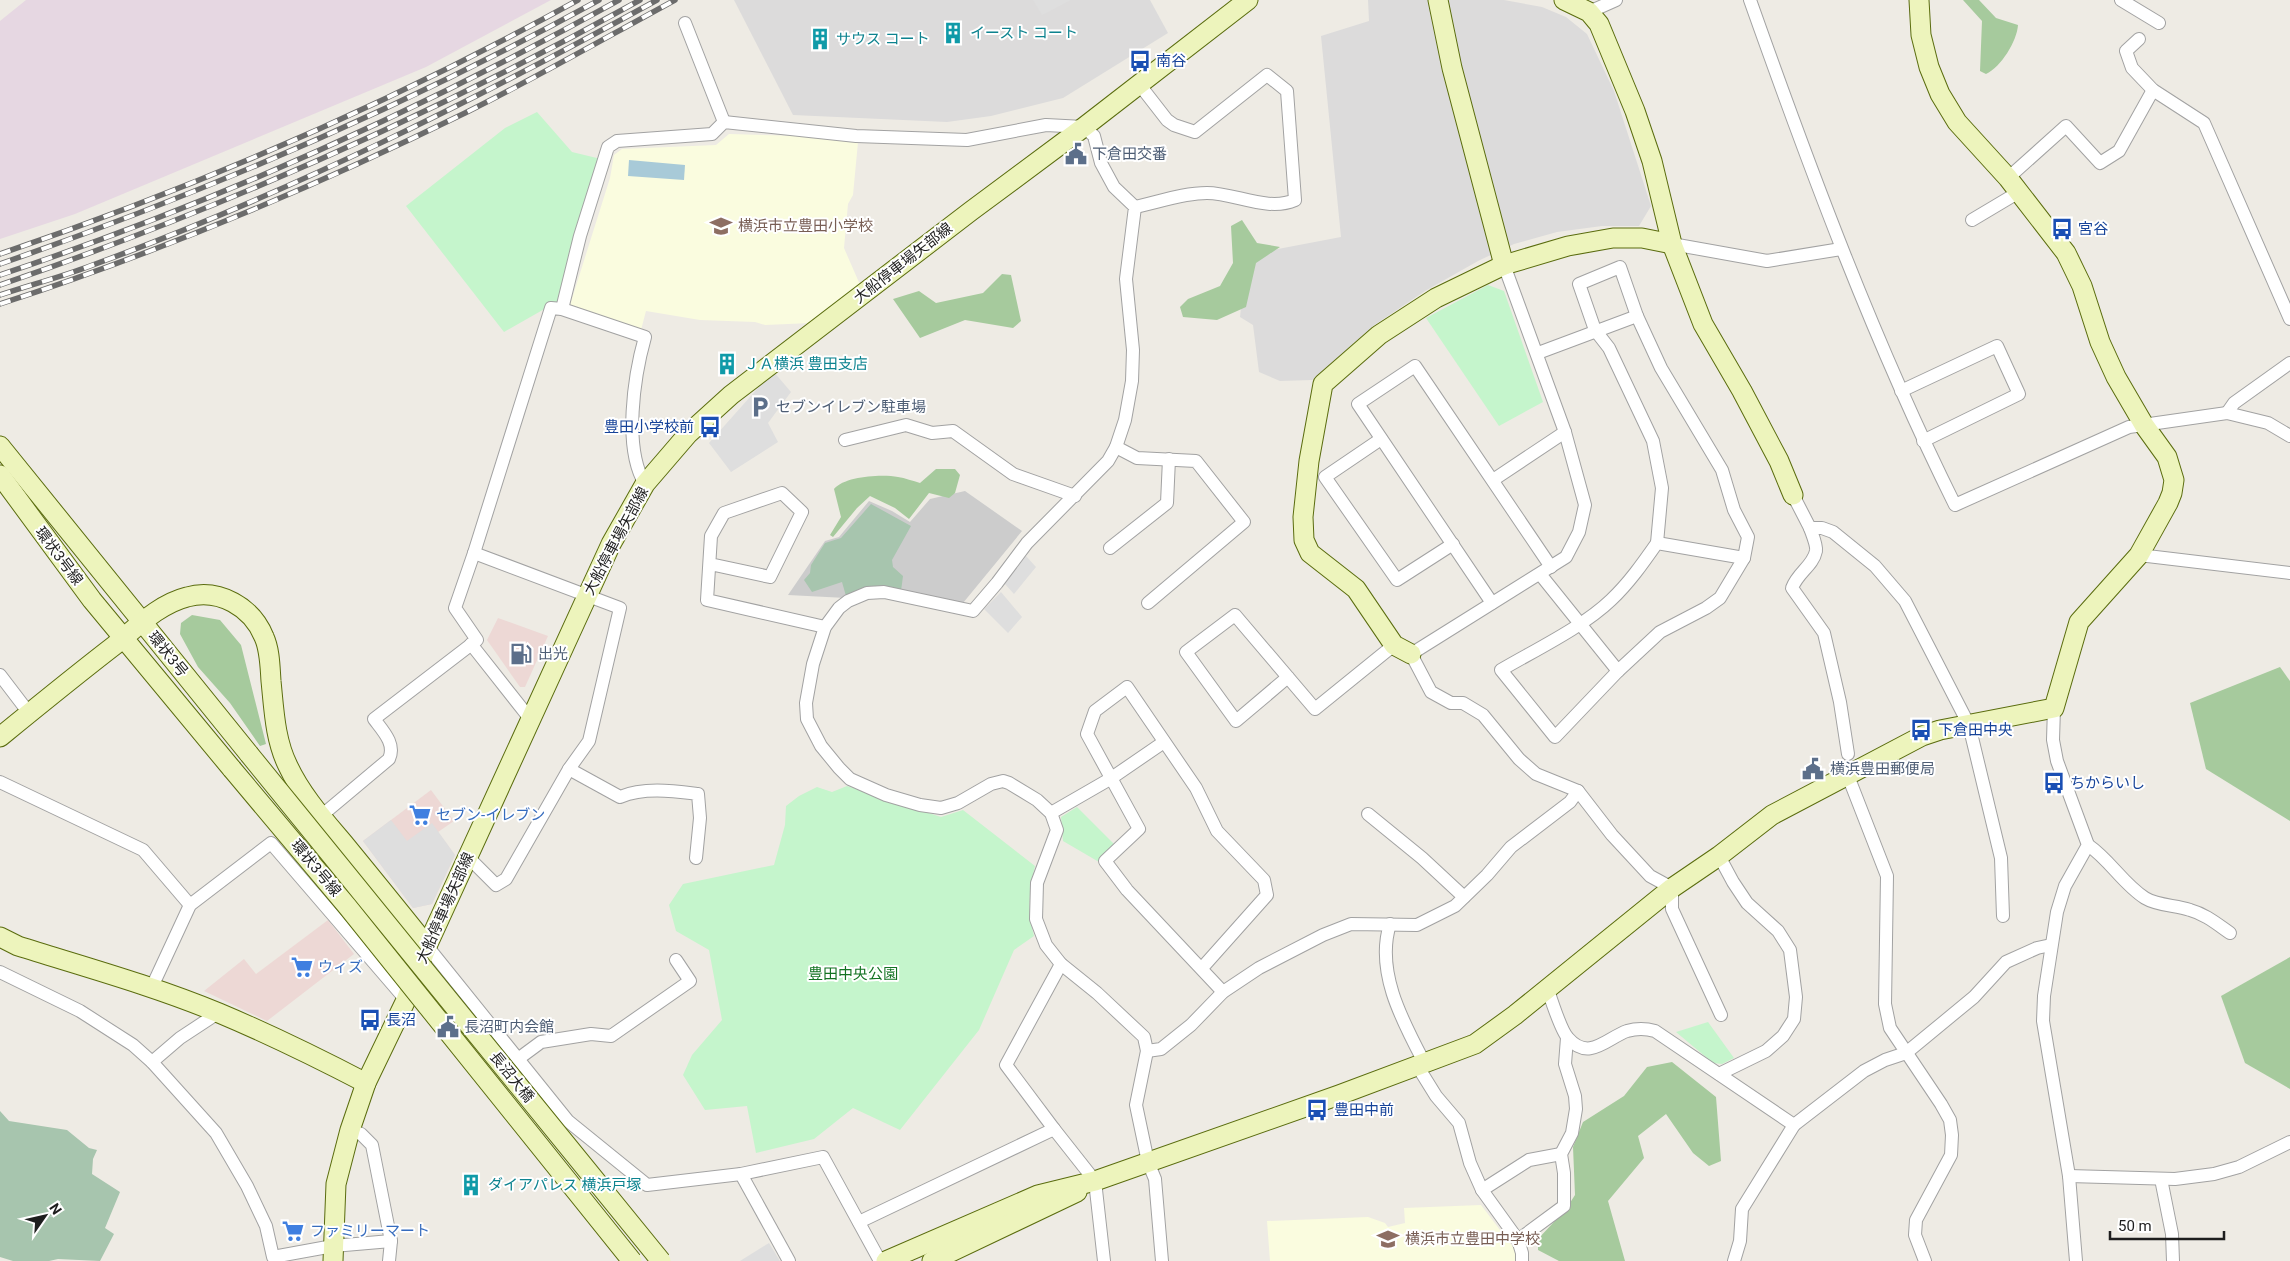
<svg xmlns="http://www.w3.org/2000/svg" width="2290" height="1261" viewBox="0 0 2290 1261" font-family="Roboto,'Noto Sans JP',sans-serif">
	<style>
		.residential { fill: #dcdbdb }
		.commercial { fill: #edd8d5 }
		.industrial { fill: #e6d7e2 }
		.education { fill: #fafcdf }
		.religious { fill: #ccc }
		.forest { fill: #a6ca9d }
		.cemetery { fill: #a7c5ae }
		.park { fill: #c5f5cc }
		.parking { fill: #dedede }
		.water { fill: #a8cad8 }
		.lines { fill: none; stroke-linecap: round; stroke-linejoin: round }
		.street-casing { stroke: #a2a2a2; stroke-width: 14 }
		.secondary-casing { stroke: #5a6c0e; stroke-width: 21 }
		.street { stroke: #fff; stroke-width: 12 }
		.secondary { stroke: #edf4bc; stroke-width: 19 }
		.rail-casing { stroke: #6c6c6c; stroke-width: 5.5 }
		.rail { stroke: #fff; stroke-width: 4; stroke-dasharray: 11; stroke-linecap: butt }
		.secondary-bridge-casing { stroke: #5a6c0e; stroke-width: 21; stroke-linecap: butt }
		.secondary-bridge { stroke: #edf4bc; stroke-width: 19 }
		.labels { text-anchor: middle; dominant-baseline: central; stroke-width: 4; stroke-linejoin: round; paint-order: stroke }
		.culture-label { font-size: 15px; fill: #0d838f; stroke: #fff; text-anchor: start }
		.transit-label { font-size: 15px; fill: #164399; stroke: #fff; text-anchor: start }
		.service-label { font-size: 15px; fill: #4e5e75; stroke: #fff; text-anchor: start }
		.education-label { font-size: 15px; fill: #785e54; stroke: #fff; text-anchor: start }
		.street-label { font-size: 15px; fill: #1e1e1e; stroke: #fff }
		.shop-label { font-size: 15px; fill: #366cbe; stroke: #fff; text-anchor: start }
		.park-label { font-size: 15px; fill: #147323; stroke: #fff }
	</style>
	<rect width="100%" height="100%" fill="#eeebe4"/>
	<g class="residential">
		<path d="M734 0H1150L1168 33 1063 98 991 116 947 122 793 115Z"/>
		<path d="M1368 0H1504L1542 7 1566 17 1587 34 1614 91 1651 206 1639 226H1602L1557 232 1514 244 1478 261 1425 291 1373 326 1312 380 1280 381 1259 372 1253 325 1240 317 1247 255 1341 237 1321 36 1369 21Z"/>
	</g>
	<g class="commercial">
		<path d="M498 618 548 636 525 687H520L487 640Z"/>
		<path d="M431 790 454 821 438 832 455 855 432 904 413 908 363 841Z"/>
		<path d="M328 920 354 954 267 1021 204 991 244 959 256 974Z"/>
	</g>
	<path class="industrial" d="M26 0H551L426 67 75 214 0 239V21Z"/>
	<g class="education">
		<path d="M729 134 833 137 858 142 853 195 848 204 844 248 861 287 811 323 765 325 755 322 700 320 646 311 641 330 574 309 570 305 610 178 614 155 622 149 716 145Z"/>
		<path d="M1481 1205 1516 1251 1515 1261H1270L1267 1221 1368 1217 1385 1223 1388 1227 1405 1223 1404 1208Z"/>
	</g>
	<path class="religious" d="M965 491 1022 531 963 603 884 589 846 598 788 595 825 541 839 537 869 501 892 511 910 522 930 499Z"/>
	<g class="forest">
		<path d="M1963 0H1979L1996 18 2018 25C2017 41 2001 67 1986 74L1980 71 1982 21Z"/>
		<path d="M1242 220 1257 243 1280 247 1256 263 1246 307 1217 320 1183 317 1180 307 1188 299 1220 286 1233 263 1231 226Z"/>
		<path d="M1002 274 1011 275 1021 321 1013 328 965 320 920 338 893 299 919 291 936 303 983 293Z"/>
		<path d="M936 469H955L960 475 955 493 949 498 929 493 909 519 895 508 870 496 857 508 833 537 830 535 841 517 834 489C845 476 882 474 898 477 905 478 913 481 920 483Z"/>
		<path d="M192 615 220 620 241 645 266 744 260 746 230 703 198 667 180 634 181 623Z"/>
		<path d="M2280 667 2290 681V821L2206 769 2190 703Z"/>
		<path d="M2290 957V1089L2245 1063 2221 996Z"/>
		<path d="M1672 1062 1716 1097 1721 1161 1709 1166 1693 1153 1666 1114 1638 1136 1644 1158 1608 1201 1625 1261H1559L1538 1250V1239L1566 1209 1575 1195 1573 1147 1583 1122 1624 1096 1647 1067Z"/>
	</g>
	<g class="cemetery">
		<path d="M871 504 911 526 892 560 893 567 903 576 901 591 846 596 842 582 812 592 804 580 810 573 811 565 825 543 841 538Z"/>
		<path d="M0 1111 9 1121 67 1130 89 1148 97 1150 93 1159 92 1174 120 1192 105 1228 114 1234 100 1261 58 1259 49 1261H13L0 1257Z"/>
	</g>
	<g class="park">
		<path d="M537 112 572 152 601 159 562 299 504 332 406 206 505 128Z"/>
		<path d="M1488 285 1504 291 1543 402 1499 426 1426 318Z"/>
		<path d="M847 786 941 817 963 810 1035 866C1029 890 1027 911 1034 936L1014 950 979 1030 900 1130 853 1108 814 1139 756 1153 747 1106 705 1110 683 1075 692 1055 722 1020 709 950 676 931 669 905 683 884 774 865 785 825 786 806 799 796 817 787 832 792Z"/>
		<path d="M1077 807 1116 846 1099 862 1063 841 1061 817Z"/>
		<path d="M1708 1022 1734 1058 1722 1064 1713 1063 1676 1032Z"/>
	</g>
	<g class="parking">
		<path d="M1033 0H1071L1042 15Z"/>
		<path d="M773 371 791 392 768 423 778 442 731 472 709 443Z"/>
		<path d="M1026 556 1036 567 1014 594 1004 583Z"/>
		<path d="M1001 592 1022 617 1008 633 984 609Z"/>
		<path d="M391 820 407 841 432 823 455 855 432 904 413 908 363 841Z"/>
		<path d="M769 1243 780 1261H740Z"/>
	</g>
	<path class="water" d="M629 160 685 165 684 180 628 176Z"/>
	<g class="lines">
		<g class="street-casing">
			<g id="street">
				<path d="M1750 0C1811 172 1874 342 1955 505L2129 427 2227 413 2268 423 2290 436"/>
				<path d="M2121 0 2159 23"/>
				<path d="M1589 12 1616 0"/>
				<path d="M685 23 724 122"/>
				<path d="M2139 39 2126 51 2132 68 2153 90 2204 123 2290 319"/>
				<path d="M2008 178 2066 126 2100 163 2119 151 2153 90"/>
				<path d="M1135 207C1159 202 1183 193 1207 193 1235 193 1268 212 1295 200L1287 91 1267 75 1195 132 1174 125 1167 120 1139 84"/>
				<path d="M1972 220 2019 192"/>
				<path d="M1672 244 1767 261 1841 249"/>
				<path d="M1504 265 1565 432 1585 505 1579 532 1566 557 1411 654 1431 692 1451 703H1463L1483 715 1519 759 1536 774 1578 791 1612 835 1650 876 1672 888V909L1721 1015"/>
				<path d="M562 309 580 236 608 147 617 141 712 134 724 122 856 136 967 140 1046 125 1084 127 1094 136 1101 163 1114 187 1135 207 1126 279 1133 350 1132 381 1125 420 1116 447 1108 461 1027 543 997 583 973 611 884 592 867 593 848 601 839 608 825 627 813 664 806 703 807 719 821 746 839 768 850 779 886 795 920 805 941 808 958 803 991 784 1003 781 1009 783 1037 800 1051 813 1057 830 1037 883 1036 919 1046 945 1061 964 1097 993 1144 1037 1147 1051 1136 1105 1148 1162 1155 1179 1162 1261"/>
				<path d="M1637 316 1620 267 1579 284 1595 330 1609 348 1653 441 1662 488 1657 543"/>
				<path d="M1538 353 1637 316 1661 368 1722 470 1734 510 1748 537 1744 558 1720 598 1706 608 1660 632 1618 671 1540 574"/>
				<path d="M1901 391 1997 346 2019 394 1923 441"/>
				<path d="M2227 413 2234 403 2290 363"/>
				<path d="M1381 439 1325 477 1397 580 1453 544"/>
				<path d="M845 440 906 425 932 433 953 431 1013 474 1075 496"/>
				<path d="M1116 447 1137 458 1196 461 1244 522 1148 603"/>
				<path d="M1493 480 1565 432"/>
				<path d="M1793 495 1810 528H1822L1833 532 1875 566 1905 601 1969 725 2001 858 2003 916"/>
				<path d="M1810 528C1812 534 1817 545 1816 551 1813 566 1798 572 1792 588L1824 633 1840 702 1848 754"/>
				<path d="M1110 548 1167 503 1169 459"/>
				<path d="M2139 555 2290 573"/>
				<path d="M710 564 770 577 802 512 782 493 724 513 711 536 707 600 825 627"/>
				<path d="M1492 603 1358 404 1415 366 1551 567"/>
				<path d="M471 644 531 720"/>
				<path d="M1618 671 1555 737 1501 670C1535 650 1583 627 1611 600 1629 583 1643 563 1657 543L1744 558"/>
				<path d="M0 675 29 713"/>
				<path d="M1288 677 1236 721 1186 652 1235 615 1315 709 1394 645"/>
				<path d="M2054 708 2053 740 2057 761 2088 845 2065 886 2057 912 2044 996 2043 1021 2069 1176 2076 1261"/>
				<path d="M569 769 620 797C644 787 673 791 698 794L700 818 696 858"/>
				<path d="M1848 776 1887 876 1885 1004 1890 1028 1941 1104 1950 1120 1952 1135 1951 1155 1916 1220 1915 1235 1925 1261"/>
				<path d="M0 782 143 850 190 905"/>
				<path d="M1051 813 1110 779 1164 742"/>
				<path d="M1368 814 1422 858 1464 897"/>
				<path d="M321 816 389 759C396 744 383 731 374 719L477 640 455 608 474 553 551 308 562 309 645 337C634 376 623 448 645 484"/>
				<path d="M2088 845C2110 860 2123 884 2145 898 2158 906 2176 905 2190 910 2205 914 2217 924 2230 933"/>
				<path d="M468 857 496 885 506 879 569 769 589 741 620 608 474 553"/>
				<path d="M1390 924C1375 972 1403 1022 1425 1064"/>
				<path d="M427 946 568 1121 647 1185 741 1174 823 1157 880 1261"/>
				<path d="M1202 968 1267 895 1264 880 1217 831 1196 788 1127 687 1095 711 1087 734 1139 829 1105 861 1127 890 1223 992"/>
				<path d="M0 972 80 1011 133 1045 152 1062 216 1133 247 1186 266 1226 273 1257 333 1246 391 1241"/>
				<path d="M1547 987C1551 999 1561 1031 1568 1038 1589 1062 1607 1038 1627 1031 1637 1028 1645 1028 1655 1031L1794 1125 1864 1071 1885 1060 1906 1053 1974 997 2006 962 2037 948 2051 945"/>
				<path d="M151 989 190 905 271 843 406 1000"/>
				<path d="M1147 1051 1161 1049 1191 1025 1223 992 1259 968 1323 935 1351 924 1417 925 1455 906 1487 875 1511 847 1570 802 1578 791"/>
				<path d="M518 1059 541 1042 591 1034 611 1036 690 981 676 960"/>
				<path d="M152 1062 180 1038 218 1013"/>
				<path d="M1418 1067 1436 1096 1459 1123 1470 1163 1482 1190 1518 1240 1522 1253V1261"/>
				<path d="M1719 1074 1766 1051 1783 1036 1794 1019 1796 997 1790 950 1778 931 1747 903 1733 882 1719 856"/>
				<path d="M1054 1129 1006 1065 1061 964"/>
				<path d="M350 1130 361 1134 372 1145 391 1241 389 1261"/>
				<path d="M741 1174 789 1261"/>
				<path d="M2069 1176 2175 1179 2214 1174 2239 1167 2290 1142"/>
				<path d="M2161 1179 2172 1234 2173 1261"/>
				<path d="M1482 1190 1529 1160 1561 1154"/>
				<path d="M859 1222 1054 1129 1095 1181 1104 1261"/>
				<path d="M1518 1240 1564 1206V1173L1561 1154 1572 1133 1576 1109 1575 1096 1565 1064 1567 1038"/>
				<path d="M1734 1261 1740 1241 1742 1209 1794 1125"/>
			</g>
		</g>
		<g class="secondary-casing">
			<g id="secondary">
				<path d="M1438 0 1452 68 1504 265"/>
				<path d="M1564 0 1589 12 1599 24 1635 111 1652 161 1672 244 1703 324 1742 391 1779 461 1793 495"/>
				<path d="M0 446 249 754"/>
				<path d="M0 475 92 600 232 769"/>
				<path d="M1411 654 1394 645 1356 589 1310 553 1304 540 1303 517 1309 461 1323 384 1379 335 1436 298 1504 265 1568 246 1613 238H1642L1672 244"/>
				<path d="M0 737C38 706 76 675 115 645 137 627 159 604 187 597 219 588 252 607 264 637 270 650 270 667 271 681 274 710 275 740 288 766 302 796 325 821 346 846 373 879 400 912 427 946"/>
				<path d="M0 937 18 946C85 967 154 986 219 1013 269 1034 318 1058 366 1083"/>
				<path d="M333 1261 336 1184 350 1130 366 1083 406 1000 427 946 611 544 645 484 688 434 731 395 971 211 1084 127 1248 0"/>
				<path d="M886 1261 1038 1195 1095 1181 1339 1095 1475 1044 1515 1015 1672 888 1719 856 1772 815 1922 736 1940 730 2054 708 2079 622 2139 555 2168 503 2172 493 2174 480 2167 457 2144 425 2116 377 2100 342 2082 286 2066 253 2008 178 1957 122 1940 94 1929 67 1921 35 1919 0"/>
				<path d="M932 1261 1077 1192"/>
			</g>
		</g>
		<use href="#street" class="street"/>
		<use href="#secondary" class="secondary"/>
		<g class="rail-casing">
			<g id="rail">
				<path d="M0 254C199 186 394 102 578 0"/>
				<path d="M0 264C206 192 407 106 599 0"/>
				<path d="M0 275C215 203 421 110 619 0"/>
				<path d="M0 285C221 209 435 114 640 0"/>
				<path d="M0 295C30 285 61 277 90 266 287 194 474 101 657 0"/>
				<path d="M0 304C160 252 314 187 465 113 536 78 605 38 675 0"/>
			</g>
		</g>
		<use href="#rail" class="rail"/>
		<g class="secondary-bridge-casing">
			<g id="secondary-bridge">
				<path d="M249 754 661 1261"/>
				<path d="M232 769 347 906 632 1261"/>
			</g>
		</g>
		<use href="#secondary-bridge" class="secondary-bridge"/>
	</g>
	<defs>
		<g id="building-bare" transform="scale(1.725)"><path d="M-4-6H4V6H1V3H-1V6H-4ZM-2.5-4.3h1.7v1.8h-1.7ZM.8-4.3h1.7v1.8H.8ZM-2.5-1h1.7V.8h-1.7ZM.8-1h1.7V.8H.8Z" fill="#0f9aa8" stroke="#fff" stroke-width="2.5" paint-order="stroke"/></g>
		<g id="bus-bare" transform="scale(1.725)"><path d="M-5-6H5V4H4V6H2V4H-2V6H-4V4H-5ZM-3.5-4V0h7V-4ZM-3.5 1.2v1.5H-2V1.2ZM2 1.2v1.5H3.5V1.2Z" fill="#1a4fb4" stroke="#fff" stroke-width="2.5" paint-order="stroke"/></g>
		<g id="civic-bare" transform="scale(1.725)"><path d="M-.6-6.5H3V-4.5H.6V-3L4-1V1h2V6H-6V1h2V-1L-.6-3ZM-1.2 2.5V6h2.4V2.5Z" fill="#5c6f8a" stroke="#fff" stroke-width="2.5" paint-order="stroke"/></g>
		<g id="school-bare" transform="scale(1.725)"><path d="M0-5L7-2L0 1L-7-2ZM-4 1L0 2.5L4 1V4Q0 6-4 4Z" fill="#8d6e63" stroke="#fff" stroke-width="2.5" paint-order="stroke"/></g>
		<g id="parking-bare" transform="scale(1.725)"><path d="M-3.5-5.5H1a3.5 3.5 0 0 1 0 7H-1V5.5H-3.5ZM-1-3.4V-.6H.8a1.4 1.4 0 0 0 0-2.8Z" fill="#5c6f8a" stroke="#fff" stroke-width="2.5" paint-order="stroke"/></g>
		<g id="fuel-bare" transform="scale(1.725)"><path d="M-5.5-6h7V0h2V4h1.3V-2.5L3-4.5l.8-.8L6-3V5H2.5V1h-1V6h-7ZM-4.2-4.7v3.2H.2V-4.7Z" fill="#5c6f8a" stroke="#fff" stroke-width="2.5" paint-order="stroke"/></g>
		<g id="supermarket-bare" transform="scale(1.725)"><path d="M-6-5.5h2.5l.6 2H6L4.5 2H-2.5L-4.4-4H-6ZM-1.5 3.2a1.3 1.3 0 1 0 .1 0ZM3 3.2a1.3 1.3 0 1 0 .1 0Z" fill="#3f7fe0" stroke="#fff" stroke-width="2.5" paint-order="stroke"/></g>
	</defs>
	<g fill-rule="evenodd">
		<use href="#building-bare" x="953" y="33"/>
		<use href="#building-bare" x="820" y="39"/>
		<use href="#bus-bare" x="1140" y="61"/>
		<use href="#civic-bare" x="1076" y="154"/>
		<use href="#school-bare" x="721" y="226"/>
		<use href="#bus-bare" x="2062" y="229"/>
		<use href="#building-bare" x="727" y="364"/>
		<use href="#parking-bare" x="760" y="407"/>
		<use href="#bus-bare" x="710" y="427"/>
		<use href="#fuel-bare" x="521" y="654"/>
		<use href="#bus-bare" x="1921" y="730"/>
		<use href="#civic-bare" x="1813" y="769"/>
		<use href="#bus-bare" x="2054" y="783"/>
		<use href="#supermarket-bare" x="420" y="815"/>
		<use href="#supermarket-bare" x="302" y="967"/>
		<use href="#bus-bare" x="370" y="1020"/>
		<use href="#civic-bare" x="448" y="1027"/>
		<use href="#bus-bare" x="1317" y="1110"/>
		<use href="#building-bare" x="471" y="1185"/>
		<use href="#supermarket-bare" x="293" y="1231"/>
		<use href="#school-bare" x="1388" y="1239"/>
	</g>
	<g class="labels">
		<g class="culture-label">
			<text x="970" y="33">イースト コート</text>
			<text x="836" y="39">サウス コート</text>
			<text x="744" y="364">ＪＡ横浜 豊田支店</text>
			<text x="488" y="1185">ダイアパレス 横浜戸塚</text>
		</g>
		<g class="transit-label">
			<text x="1156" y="61">南谷</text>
			<text x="2078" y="229">宮谷</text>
			<text x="694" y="427" text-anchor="end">豊田小学校前</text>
			<text x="1938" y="730">下倉田中央</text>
			<text x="2070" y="783">ちからいし</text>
			<text x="386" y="1020">長沼</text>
			<text x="1334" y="1110">豊田中前</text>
		</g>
		<g class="service-label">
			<text x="1092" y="154">下倉田交番</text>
			<text x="776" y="407">セブンイレブン駐車場</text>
			<text x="538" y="654">出光</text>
			<text x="1830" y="769">横浜豊田郵便局</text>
			<text x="464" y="1027">長沼町内会館</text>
		</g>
		<g class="education-label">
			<text x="738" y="226">横浜市立豊田小学校</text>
			<text x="1405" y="1239">横浜市立豊田中学校</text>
		</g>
		<g class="street-label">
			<text transform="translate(903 263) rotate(-38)">大船停車場矢部線</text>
			<text transform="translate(616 541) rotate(-62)">大船停車場矢部線</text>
			<text transform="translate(59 556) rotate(53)">環状3号線</text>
			<text transform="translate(168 654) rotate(51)">環状3号</text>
			<text transform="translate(316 868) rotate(50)">環状3号線</text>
			<text transform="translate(445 908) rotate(-66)">大船停車場矢部線</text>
			<text transform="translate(512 1077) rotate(51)">長沼大橋</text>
		</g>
		<g class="shop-label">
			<text x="436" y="815">セブン-イレブン</text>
			<text x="318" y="967">ウィズ</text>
			<text x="310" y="1231">ファミリーマート</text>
		</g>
		<g class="park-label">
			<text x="853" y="974">豊田中央公園</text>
		</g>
	</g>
	<g transform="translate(45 1216) rotate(56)" stroke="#ffffff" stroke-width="4" paint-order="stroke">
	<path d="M0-4L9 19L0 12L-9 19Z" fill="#1e1e1e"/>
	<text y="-8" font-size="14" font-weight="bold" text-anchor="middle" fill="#1e1e1e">N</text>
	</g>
	<path d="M2110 1231v8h114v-8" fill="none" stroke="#1e1e1e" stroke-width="2.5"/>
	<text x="2118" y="1231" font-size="15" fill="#1e1e1e" stroke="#ffffff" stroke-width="4" paint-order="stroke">50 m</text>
</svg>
